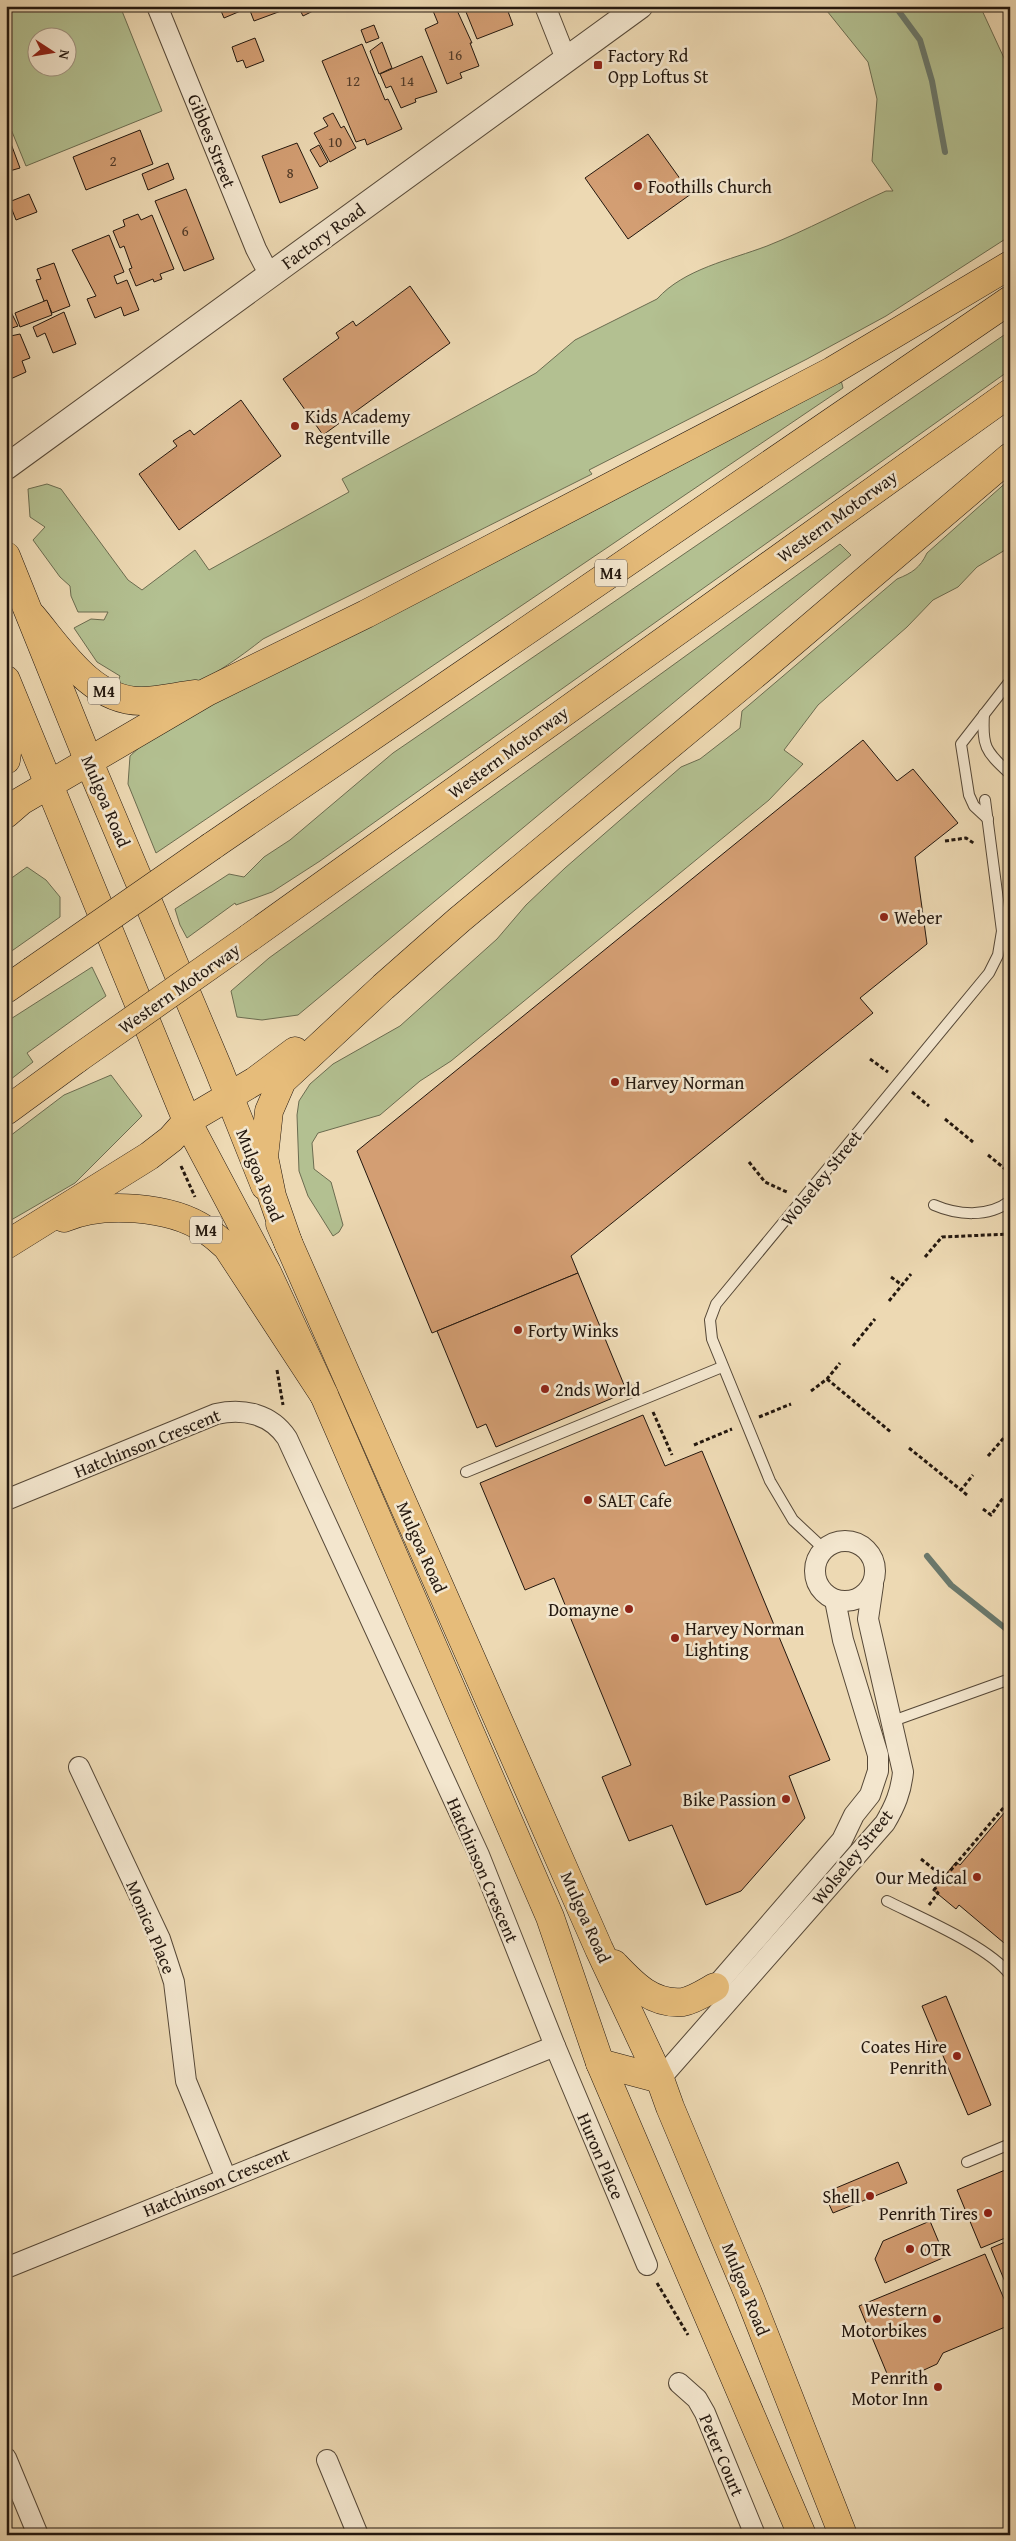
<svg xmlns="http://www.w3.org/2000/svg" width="1016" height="2541" viewBox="0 0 1016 2541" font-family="'Gentium Book Plus',serif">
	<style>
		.green { fill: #b3c091; stroke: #6b6c50; fill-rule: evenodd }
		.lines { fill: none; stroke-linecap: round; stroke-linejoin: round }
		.stream { stroke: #6a796d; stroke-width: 6 }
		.building { fill: #d39e73; stroke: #23170e }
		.service-casing { stroke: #564837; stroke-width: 12 }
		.minor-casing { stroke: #564837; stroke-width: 22 }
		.tertiary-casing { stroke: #564837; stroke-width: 27 }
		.primary-casing { stroke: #23170e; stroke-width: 29 }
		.motorway-casing { stroke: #23170e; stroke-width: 29 }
		.path { stroke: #23170e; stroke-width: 3; stroke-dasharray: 4 2.5; stroke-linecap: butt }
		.service { stroke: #f3e6ce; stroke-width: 10 }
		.minor { stroke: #f3e6ce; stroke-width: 20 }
		.tertiary { stroke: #f3e6ce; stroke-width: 25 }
		.primary { stroke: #e6bc7a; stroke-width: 28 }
		.motorway { stroke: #e6bc7a; stroke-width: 28 }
		.motorway-bridge-casing { stroke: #23170e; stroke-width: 29; stroke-linecap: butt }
		.motorway-bridge { stroke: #e6bc7a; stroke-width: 28 }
		.poi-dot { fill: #8f2418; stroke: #f3e6ce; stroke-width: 2 }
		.labels { text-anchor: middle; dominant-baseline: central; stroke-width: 5; stroke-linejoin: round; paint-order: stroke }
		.number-label { font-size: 15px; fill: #4f3927 }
		.shield { fill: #f3e6ce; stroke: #615548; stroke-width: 1 }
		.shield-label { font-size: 16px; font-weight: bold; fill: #23170e }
		.poi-label { font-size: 18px; fill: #23170e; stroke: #f3e6ce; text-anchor: start }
		.street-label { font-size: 18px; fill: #23170e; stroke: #f3e6ce }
	</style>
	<rect width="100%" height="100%" fill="#edd9b3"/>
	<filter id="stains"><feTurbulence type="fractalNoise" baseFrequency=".004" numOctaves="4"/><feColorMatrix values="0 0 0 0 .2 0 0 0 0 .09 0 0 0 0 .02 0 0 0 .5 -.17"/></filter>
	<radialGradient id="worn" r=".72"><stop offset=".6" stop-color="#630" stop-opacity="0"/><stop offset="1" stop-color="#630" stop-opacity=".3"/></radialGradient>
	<g class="green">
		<path d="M6 6H120L162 111 26 166 6 117ZM38 38H68V68H38Z"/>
		<path d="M823 6H980L1010 71V236L886 316 807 359 589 470 592 474 263 639C244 654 199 688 175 689 156 690 135 687 116 686L120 676 97 662 74 628 91 619 104 620 108 612H78L71 596 70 586 60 577 33 540 45 527 30 517 28 489 47 484 61 489 128 580 142 590 195 550 209 570 349 492 342 479 536 373 575 340 657 299C684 269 730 260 767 246 807 230 846 209 886 191H893L872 161 877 99 868 62Z"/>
		<path d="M1010 331V370L320 861 272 892 236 905 235 903 187 938 180 925 175 909 229 874 244 877 264 857 290 840 393 753Z"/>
		<path d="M841 380 843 388 156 853 128 784 130 756 142 745 191 714Z"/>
		<path d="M1010 479V547L977 567 958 587 933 600 907 627 818 705 784 750 803 764 769 800 451 1061 420 1081 380 1115 318 1133 312 1143 314 1169 331 1182 343 1225 339 1232 333 1236 308 1196 299 1171 297 1115 299 1101 310 1084 333 1064 400 1026 497 939 526 905 565 868 681 767 700 759 740 728 742 711 897 579C912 573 920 568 927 553Z"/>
		<path d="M840 544 851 555 298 1015 262 1020 237 1017 231 991 269 958Z"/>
		<path d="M27 867 46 880 60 897V917L6 955V882Z"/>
		<path d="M92 967 106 996 27 1053 33 1062 6 1083V1022Z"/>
		<path d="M111 1075 142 1116 75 1183 6 1223V1139L64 1095Z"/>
	</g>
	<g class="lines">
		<g class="stream">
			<path d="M895 6 920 40 932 81 945 152"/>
			<path d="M927 1556 951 1585 1010 1632"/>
		</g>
	</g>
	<g class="building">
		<path d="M219 6H250V7L224 18Z"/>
		<path d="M279 6 281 11 254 21 249 8Z"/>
		<path d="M298 6H318L319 8 303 16Z"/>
		<path d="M431 6H455L472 43H470L479 66 460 73 462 78 447 84 425 29 438 23Z"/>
		<path d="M469 6H506L513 25 477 39 466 12 470 10Z"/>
		<path d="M374 25 379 38 366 43 361 30Z"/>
		<path d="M255 38 264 61 246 68 243 60 237 62 232 47Z"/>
		<path d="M382 42 392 68 379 74 370 51Z"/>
		<path d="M362 44 385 100 388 99 402 129 367 145 365 139 356 142 322 61Z"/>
		<path d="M422 56 437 92 415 99 416 102 401 108 391 86 386 88 380 74Z"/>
		<path d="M333 113 341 128 344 126 356 148 330 162 314 133 328 126 323 118Z"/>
		<path d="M140 130 153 164 86 190 73 157Z"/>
		<path d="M7 133 20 168 6 172V133Z"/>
		<path d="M648 134 691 194 628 239 585 178Z"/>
		<path d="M297 143 318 188 280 203 262 156Z"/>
		<path d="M319 145 328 162 320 167 310 150Z"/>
		<path d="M168 163 174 179 148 190 142 174Z"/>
		<path d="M186 189 214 259 184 271 155 201Z"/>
		<path d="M29 194 37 212 16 220 9 202Z"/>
		<path d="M138 214 141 220 152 215 174 269 160 274 162 279 154 282 153 279 136 286 129 269 132 268 124 246 120 248 113 231 125 226 123 220Z"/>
		<path d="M109 235 124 272 114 276 117 284 127 280 139 310 124 316 121 307 95 318 87 299 96 296 72 250Z"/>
		<path d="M54 263 70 306 52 313 47 301H44L36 280 41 279 37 269Z"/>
		<path d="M410 286 450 343 323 435 283 379 339 338 336 333 353 321 356 326Z"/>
		<path d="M47 300 52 315 20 327 15 313Z"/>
		<path d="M6 302 18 326 6 330Z"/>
		<path d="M64 312 76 344 53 353 45 333 37 337 33 327Z"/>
		<path d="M20 334 30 358 22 361 26 372 6 381V337Z"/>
		<path d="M241 400 281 456 179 530 139 474 177 446 173 441 190 430 194 435Z"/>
		<path d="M863 740 897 781 913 769 958 823 915 857 927 944 860 998 873 1013 571 1256 578 1273 432 1333 357 1151Z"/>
		<path d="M578 1273 627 1392 496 1447 486 1424 477 1428 437 1331Z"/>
		<path d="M643 1415 665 1466 702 1451 830 1760 789 1776 805 1818 741 1891 706 1905 672 1825 629 1841 602 1777 631 1765 554 1578 525 1590 480 1483Z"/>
		<path d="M1010 1806V1948L959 1905 956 1909 933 1890 956 1862 960 1865Z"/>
		<path d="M946 1996 991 2105 968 2115 922 2006Z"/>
		<path d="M898 2162 907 2183 833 2213 824 2193Z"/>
		<path d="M1010 2168V2236L981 2248 957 2190Z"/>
		<path d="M930 2221 945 2257 885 2283 875 2259 883 2241Z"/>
		<path d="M1010 2240V2294L991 2248Z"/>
		<path d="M985 2254 1010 2313V2325L943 2353 937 2364 900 2381 888 2376 859 2306Z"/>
	</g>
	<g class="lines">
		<g class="service-casing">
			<g id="service">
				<path d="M984 714C982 746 985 751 1009 773"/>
				<path d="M988 819 974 806 969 795 961 744 1010 681"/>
				<path d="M934 1205C957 1215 988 1218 1010 1201"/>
				<path d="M466 1472 722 1367"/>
				<path d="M824 1549 793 1520 770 1481 712 1339 710 1320 716 1304 989 973 998 955 1002 931 985 800"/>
				<path d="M890 1722 1010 1679"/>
				<path d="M887 1901C919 1917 990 1947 1010 1975"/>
				<path d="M967 2162 1010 2144"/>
			</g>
		</g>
		<g class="minor-casing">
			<g id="minor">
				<path d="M157 6 256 249 269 274"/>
				<path d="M545 6 566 59"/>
				<path d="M6 1500 216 1414C244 1408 271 1414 287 1438L479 1855 555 2046 647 2265"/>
				<circle cx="845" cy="1571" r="30"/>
				<path d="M79 1767 160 1939 174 1982 186 2081 226 2178"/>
				<path d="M715 1987 842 1840 854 1815 870 1795 878 1771V1755L843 1640 835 1600"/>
				<path d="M660 2079 885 1823C895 1806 901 1792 903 1772L868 1619 873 1585"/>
				<path d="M6 2268 555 2046"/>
				<path d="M679 2383 697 2399 705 2413 755 2535"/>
				<path d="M6 2458 38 2535"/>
				<path d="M327 2460 358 2535"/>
			</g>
		</g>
		<g class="tertiary-casing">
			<path id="tertiary" d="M6 467 640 6"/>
		</g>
		<g class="primary-casing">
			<g id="primary">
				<path d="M6 556 89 762 218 1068 265 1186"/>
				<path d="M6 680 187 1121 267 1272 324 1395 550 1917 600 2063 802 2535"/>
				<path d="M280 1224 599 1949 660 2079 670 2107 748 2293 843 2535"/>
				<path d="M614 1964C633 1984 652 2005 683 2002 694 2000 706 1992 715 1987"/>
				<path d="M600 2063 660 2079"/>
			</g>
		</g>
		<g class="motorway-casing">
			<g id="motorway">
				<path d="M32 616C60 649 92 702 142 701 160 701 178 696 196 694"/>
				<path d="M6 760 14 702"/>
				<path d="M6 814 21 801 207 692 366 614 832 371 1010 265"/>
				<path d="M212 846 1010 300"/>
				<path d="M249 938 1010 393"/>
				<path d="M6 989 32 971"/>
				<path d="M6 1111 77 1059"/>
				<path d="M64 1218C102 1201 171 1206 206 1230 214 1235 220 1241 227 1247L324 1395"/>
				<path d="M6 1245 149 1156 171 1139 187 1121 255 1081 295 1051"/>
				<path d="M289 1245 272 1196 264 1157 269 1111 282 1081 383 987 459 920 760 670 1010 457"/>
			</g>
		</g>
		<g class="path">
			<path d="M1010 815V825"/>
			<path d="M945 841 966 838 975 844"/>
			<path d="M870 1059 888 1072"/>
			<path d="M912 1092 929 1106"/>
			<path d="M945 1119 973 1142"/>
			<path d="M988 1155 1010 1173"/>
			<path d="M749 1162 765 1182 789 1193"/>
			<path d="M181 1166 195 1197"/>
			<path d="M925 1257 942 1237 1010 1234"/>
			<path d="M891 1277 902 1285"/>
			<path d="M889 1301 911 1274"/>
			<path d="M853 1346 875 1319"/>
			<path d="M277 1370 283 1405"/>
			<path d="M827 1379 892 1433"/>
			<path d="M628 1386 637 1383"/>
			<path d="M811 1391 827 1379 840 1363"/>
			<path d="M653 1412 672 1455"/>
			<path d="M759 1417 791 1404"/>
			<path d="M694 1445 732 1429"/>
			<path d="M909 1448 961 1490"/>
			<path d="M988 1456 1010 1431"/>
			<path d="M967 1495 961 1490 973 1475"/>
			<path d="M983 1509 991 1515 1003 1498"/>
			<path d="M1006 1756 1010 1749"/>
			<path d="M921 1859 945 1878"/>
			<path d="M929 1905 938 1893 934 1890 1010 1800"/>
			<path d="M657 2283 688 2335"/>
		</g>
		<use href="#service" class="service"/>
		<use href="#minor" class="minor"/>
		<use href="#tertiary" class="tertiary"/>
		<use href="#primary" class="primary"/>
		<use href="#motorway" class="motorway"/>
		<g class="motorway-bridge-casing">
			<g id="motorway-bridge">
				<path d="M32 971 212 846"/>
				<path d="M77 1059 249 938"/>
			</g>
		</g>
		<use href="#motorway-bridge" class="motorway-bridge"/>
	</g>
	<g class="poi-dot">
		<rect x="593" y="60" width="10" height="10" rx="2.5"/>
		<circle cx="638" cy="186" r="5"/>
		<circle cx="295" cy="426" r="5"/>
		<circle cx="884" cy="917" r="5"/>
		<circle cx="615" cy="1082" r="5"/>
		<circle cx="518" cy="1330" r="5"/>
		<circle cx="545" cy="1389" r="5"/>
		<circle cx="588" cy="1500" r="5"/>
		<circle cx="629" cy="1609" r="5"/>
		<circle cx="675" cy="1638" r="5"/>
		<circle cx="786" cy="1799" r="5"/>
		<circle cx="977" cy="1877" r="5"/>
		<circle cx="957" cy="2056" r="5"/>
		<circle cx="870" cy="2196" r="5"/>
		<circle cx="988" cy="2213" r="5"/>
		<circle cx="910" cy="2249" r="5"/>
		<circle cx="937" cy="2319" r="5"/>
		<circle cx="938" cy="2387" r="5"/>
	</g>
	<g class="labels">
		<g class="number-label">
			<text x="455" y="54">16</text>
			<text x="353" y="80">12</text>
			<text x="407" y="80">14</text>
			<text x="335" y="141">10</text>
			<text x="113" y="160">2</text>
			<text x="290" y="172">8</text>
			<text x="185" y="230">6</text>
		</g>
		<g class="shield">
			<rect x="595" y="559.5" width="32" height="27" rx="4"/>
			<rect x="88" y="677.5" width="32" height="27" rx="4"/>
			<rect x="190" y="1216.5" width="32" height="27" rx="4"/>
		</g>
		<g class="shield-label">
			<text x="611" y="573">M4</text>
			<text x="104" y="691">M4</text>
			<text x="206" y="1230">M4</text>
		</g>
		<g class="poi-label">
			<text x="608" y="55">Factory Rd<tspan x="608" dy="21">Opp Loftus St</tspan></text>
			<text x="648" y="186">Foothills Church</text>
			<text x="305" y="416">Kids Academy<tspan x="305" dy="21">Regentville</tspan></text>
			<text x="894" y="917">Weber</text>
			<text x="625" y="1082">Harvey Norman</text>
			<text x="528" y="1330">Forty Winks</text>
			<text x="555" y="1389">2nds World</text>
			<text x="598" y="1500">SALT Cafe</text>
			<text x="619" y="1609" text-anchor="end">Domayne</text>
			<text x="685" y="1628">Harvey Norman<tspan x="685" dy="21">Lighting</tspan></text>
			<text x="776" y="1799" text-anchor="end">Bike Passion</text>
			<text x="967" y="1877" text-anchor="end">Our Medical</text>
			<text x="947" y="2046" text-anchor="end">Coates Hire<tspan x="947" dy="21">Penrith</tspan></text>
			<text x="860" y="2196" text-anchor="end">Shell</text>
			<text x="978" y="2213" text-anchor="end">Penrith Tires</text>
			<text x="920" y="2249">OTR</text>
			<text x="927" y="2309" text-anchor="end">Western<tspan x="927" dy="21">Motorbikes</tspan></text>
			<text x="928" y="2377" text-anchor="end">Penrith<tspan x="928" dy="21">Motor Inn</tspan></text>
		</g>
		<g class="street-label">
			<text transform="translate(212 141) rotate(68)">Gibbes Street</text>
			<text transform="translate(323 236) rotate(-36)">Factory Road</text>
			<text transform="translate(837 516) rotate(-36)">Western Motorway</text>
			<text transform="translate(508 752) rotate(-36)">Western Motorway</text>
			<text transform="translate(106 801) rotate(67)">Mulgoa Road</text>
			<text transform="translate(179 988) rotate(-35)">Western Motorway</text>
			<text transform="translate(260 1175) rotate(68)">Mulgoa Road</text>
			<text transform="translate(821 1178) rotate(-51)">Wolseley Street</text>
			<text transform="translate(147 1443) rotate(-22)">Hatchinson Crescent</text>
			<text transform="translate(422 1547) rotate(66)">Mulgoa Road</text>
			<text transform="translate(852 1857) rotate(-51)">Wolseley Street</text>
			<text transform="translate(483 1870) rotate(67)">Hatchinson Crescent</text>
			<text transform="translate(586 1917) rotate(66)">Mulgoa Road</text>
			<text transform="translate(151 1927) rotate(67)">Monica Place</text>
			<text transform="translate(601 2156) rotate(67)">Huron Place</text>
			<text transform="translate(216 2182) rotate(-22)">Hatchinson Crescent</text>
			<text transform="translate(746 2289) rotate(68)">Mulgoa Road</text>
			<text transform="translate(722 2455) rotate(67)">Peter Court</text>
		</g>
	</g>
	<rect width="1016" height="2541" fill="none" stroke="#edd9b3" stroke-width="25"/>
	<rect x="8" y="8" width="1001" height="2526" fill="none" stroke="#23170e" stroke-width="2.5"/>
	<rect x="12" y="12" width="991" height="2516" fill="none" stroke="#23170e"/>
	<g transform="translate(52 52) rotate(102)"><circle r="24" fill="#f3e6ce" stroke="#a09381"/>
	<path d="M0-4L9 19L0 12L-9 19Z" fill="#8f2418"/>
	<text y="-8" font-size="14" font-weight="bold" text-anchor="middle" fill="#23170e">N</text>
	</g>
	<rect width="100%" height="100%" filter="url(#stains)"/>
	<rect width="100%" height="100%" fill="url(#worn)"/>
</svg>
